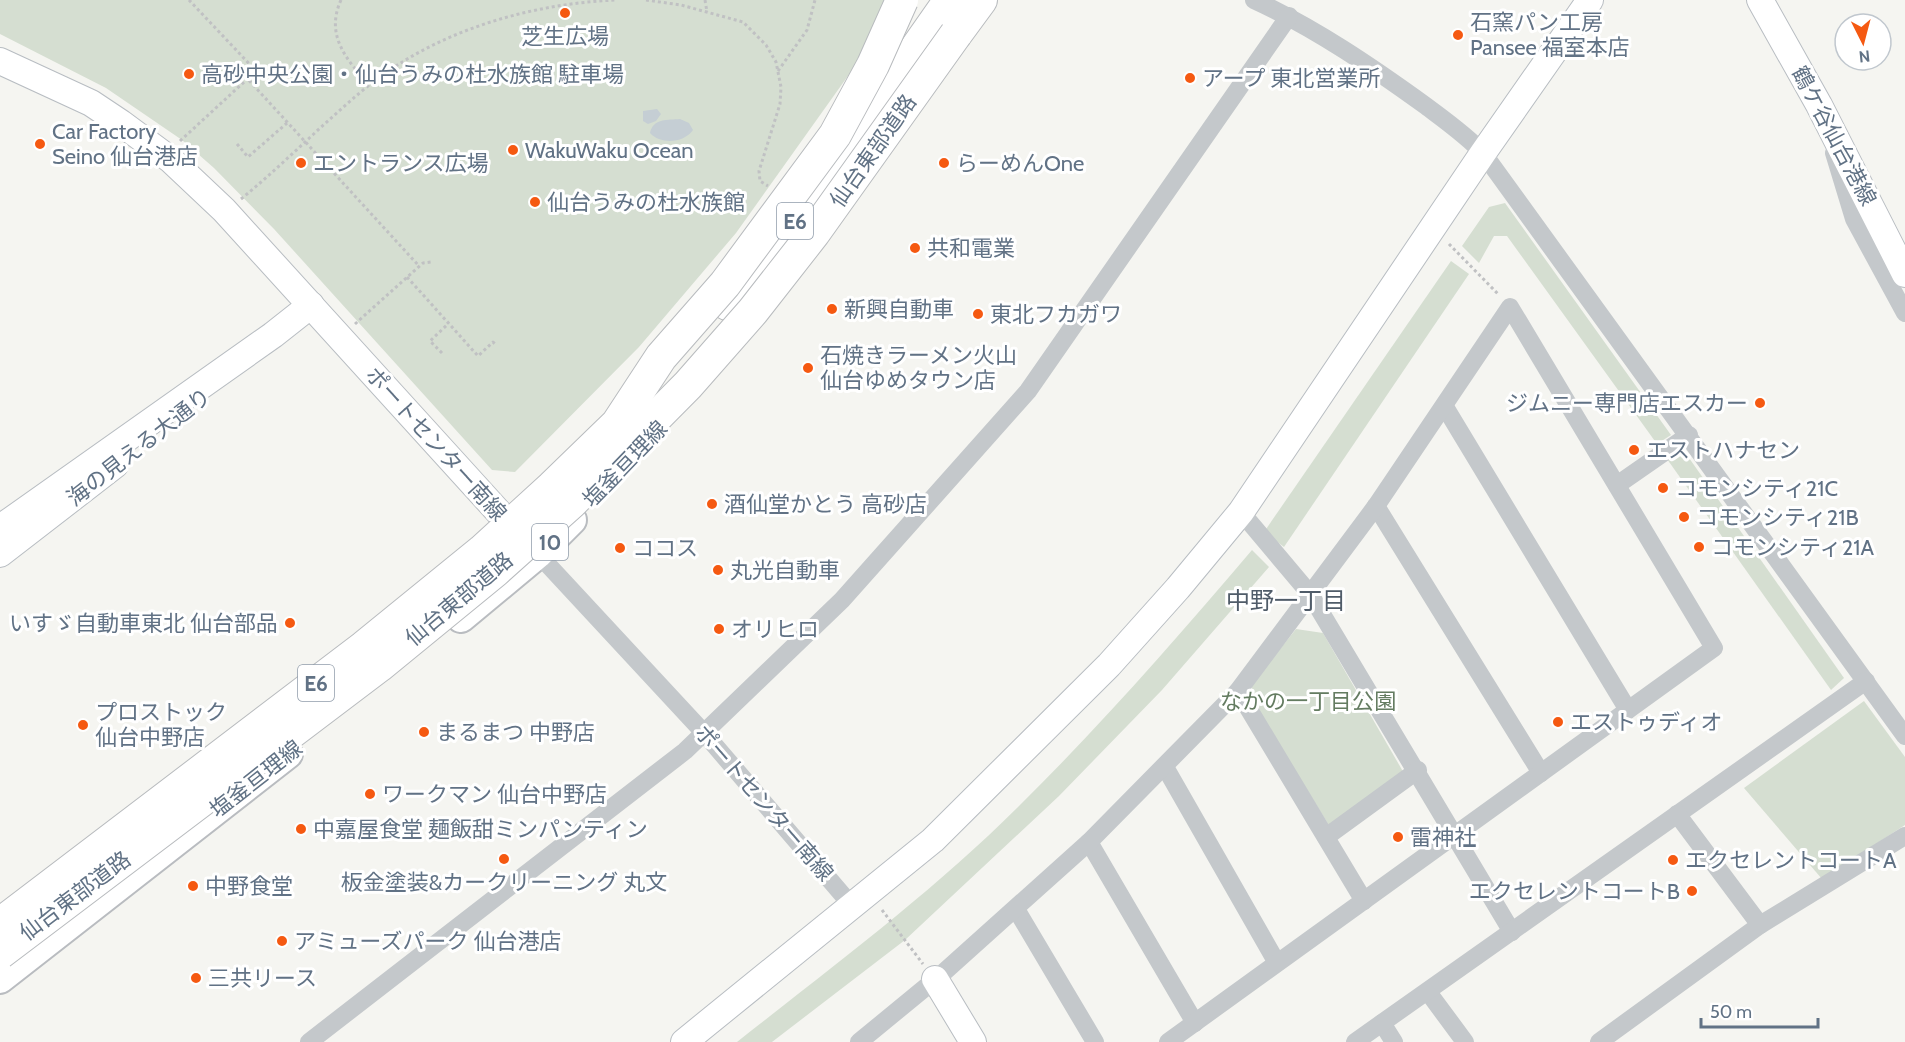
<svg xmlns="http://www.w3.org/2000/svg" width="1905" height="1042" viewBox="0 0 1905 1042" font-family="Cabin,'Noto Sans JP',sans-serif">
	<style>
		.green { fill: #d5ded1 }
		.water { fill: #c5ced4 }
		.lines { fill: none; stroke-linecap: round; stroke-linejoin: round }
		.secondary-casing { stroke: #b8bdc2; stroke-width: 28 }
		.primary-casing { stroke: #b9bcc0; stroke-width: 32 }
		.highway-casing { stroke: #b8bbbe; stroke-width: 34 }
		.path { stroke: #c0c1c3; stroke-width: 3; stroke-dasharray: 3 3; stroke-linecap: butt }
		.street { stroke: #c4c8cb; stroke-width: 18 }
		.secondary { stroke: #fff; stroke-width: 26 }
		.primary { stroke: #fff; stroke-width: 28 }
		.highway { stroke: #fff; stroke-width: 32 }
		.highway-bridge-casing { stroke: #b8bbbe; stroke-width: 34; stroke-linecap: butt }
		.highway-bridge { stroke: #fff; stroke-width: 32 }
		.poi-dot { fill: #f55911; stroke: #fff; stroke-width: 2 }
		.labels { text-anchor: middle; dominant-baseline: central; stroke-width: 6; stroke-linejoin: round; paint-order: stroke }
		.shield { fill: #fff; stroke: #909caa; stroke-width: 1.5 }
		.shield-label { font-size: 21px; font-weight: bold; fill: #617285 }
		.poi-label { font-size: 22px; fill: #617285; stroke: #fff; text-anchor: start }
		.street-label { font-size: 22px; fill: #617285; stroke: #fff }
		.park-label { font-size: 22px; fill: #647c61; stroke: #fff }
		.neighbourhood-label { font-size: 24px; fill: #505c69; stroke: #fff }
	</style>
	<rect width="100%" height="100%" fill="#f5f5f1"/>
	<g class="green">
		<path d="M0 0H887L860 59 736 233 639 347 515 472 492 470 274 229 214 168 182 140 106 88 0 34Z"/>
		<path d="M1505 203 1671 435 1657 444 1507 236H1494L1479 263 1462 246 1489 207Z"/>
		<path d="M1451 261 1469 274 1284 547 1264 532Z"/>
		<path d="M1682 448 1844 678 1831 690 1667 459Z"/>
		<path d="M1252 550 1269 567 1162 690 1059 796 905 940 772 1042H737C833 966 933 892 1020 805 1102 724 1177 638 1252 550Z"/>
		<path d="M1296 629 1323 633 1405 775 1330 827 1251 699 1252 684Z"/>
		<path d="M1864 701 1905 757V825L1822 879 1744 788Z"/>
	</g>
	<g class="water">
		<path d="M657 109 661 114 656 121 648 124 643 121V111Z"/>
		<path d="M680 119 689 123 693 130C684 143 661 145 650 133 653 118 668 120 680 119Z"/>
	</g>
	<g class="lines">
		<g class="secondary-casing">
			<g id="secondary">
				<path d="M1760 0 1819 105 1905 274"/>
				<path d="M0 61 91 103 121 123 171 160 224 210 523 539"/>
				<path d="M0 528 273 335 311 305"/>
				<path d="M0 554 115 465"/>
				<path d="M935 979 973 1042"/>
				<path d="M684 1042 933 840 1109 665 1178 588 1241 512 1483 153 1590 0"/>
			</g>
		</g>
		<g class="primary-casing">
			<g id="primary">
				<path d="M461 618 538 554 572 520"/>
				<path d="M0 979 288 754"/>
			</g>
		</g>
		<g class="highway-casing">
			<g id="highway">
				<path d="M956 34 981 0"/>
				<path d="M727 304 793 224 950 0"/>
			</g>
		</g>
		<g class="path">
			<path d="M341 0C325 35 346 60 370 85"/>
			<path d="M646 0 681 5 743 22 766 45 776 62 781 87 780 104 759 171 760 181 768 186"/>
			<path d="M705 0 707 12"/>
			<path d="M778 71 807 30 815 0"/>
			<path d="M245 76 419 266"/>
			<path d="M180 141 256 71 189 0"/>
			<path d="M237 144 248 157 287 123"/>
			<path d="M241 199C285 163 324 122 368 86 437 31 528 4 616 0"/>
			<path d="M1449 244 1499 295"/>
			<path d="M407 277 478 356 493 342 496 345"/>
			<path d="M355 324 423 263 431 262"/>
			<path d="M442 353 430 341 448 324"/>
			<path d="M882 910 923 964"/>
		</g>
		<g class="street">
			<path d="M1254 0C1315 28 1372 67 1426 106 1446 121 1466 135 1483 153L1905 736"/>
			<path d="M1834 153 1854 219 1905 313"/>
			<path d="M1445 407 1628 710"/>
			<path d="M1617 485 1689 435"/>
			<path d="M1376 506 1541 773"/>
			<path d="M1241 512 1310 594 1512 932"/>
			<path d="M538 554 705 734 853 907"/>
			<path d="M1238 691 1364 901"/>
			<path d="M1165 767 1277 963"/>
			<path d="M1326 837 1418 770"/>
			<path d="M1089 842 1195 1023"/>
			<path d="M1016 909 1095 1042"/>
			<path d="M1760 925 1905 836"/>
			<path d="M1428 992 1465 1042"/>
			<path d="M1382 1023 1394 1042"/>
			<path d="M309 1042 685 751 842 600 1028 391 1289 16"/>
			<path d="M859 1042 943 973 1089 842 1238 691 1376 506 1510 307 1714 648 1168 1042"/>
			<path d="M1355 1042 1866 681"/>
			<path d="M1599 1042 1760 925 1677 814"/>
		</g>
		<use href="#secondary" class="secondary"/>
		<use href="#primary" class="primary"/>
		<use href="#highway" class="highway"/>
		<g class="highway-bridge-casing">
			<g id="highway-bridge">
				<path d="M0 924 364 647 482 551 552 487 617 424 661 357 725 284 835 135 873 65 902 0"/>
				<path d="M0 953 379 666 495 571 572 502 688 385 753 311 814 233 956 34"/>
			</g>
		</g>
		<use href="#highway-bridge" class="highway-bridge"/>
	</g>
	<g class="poi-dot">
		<circle cx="565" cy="13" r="6"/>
		<circle cx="1458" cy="35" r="6"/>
		<circle cx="189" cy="74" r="6"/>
		<circle cx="1190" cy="78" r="6"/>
		<circle cx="40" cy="144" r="6"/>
		<circle cx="513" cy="150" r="6"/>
		<circle cx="301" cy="163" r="6"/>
		<circle cx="944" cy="163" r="6"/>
		<circle cx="535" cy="202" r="6"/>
		<circle cx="915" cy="248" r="6"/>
		<circle cx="832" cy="309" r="6"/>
		<circle cx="978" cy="314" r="6"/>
		<circle cx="808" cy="368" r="6"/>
		<circle cx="1760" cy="403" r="6"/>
		<circle cx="1634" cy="450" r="6"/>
		<circle cx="1663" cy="488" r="6"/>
		<circle cx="712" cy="504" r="6"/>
		<circle cx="1684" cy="517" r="6"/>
		<circle cx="1699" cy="547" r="6"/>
		<circle cx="620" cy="548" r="6"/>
		<circle cx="718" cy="570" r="6"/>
		<circle cx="290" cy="623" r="6"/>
		<circle cx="719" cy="629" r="6"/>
		<circle cx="1558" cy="722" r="6"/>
		<circle cx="83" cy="725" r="6"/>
		<circle cx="424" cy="732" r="6"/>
		<circle cx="370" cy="794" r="6"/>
		<circle cx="301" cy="829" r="6"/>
		<circle cx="1398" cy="837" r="6"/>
		<circle cx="504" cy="859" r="6"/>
		<circle cx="1673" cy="860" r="6"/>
		<circle cx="193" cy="886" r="6"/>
		<circle cx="1692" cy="891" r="6"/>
		<circle cx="282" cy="941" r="6"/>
		<circle cx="196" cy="978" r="6"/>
	</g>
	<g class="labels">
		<g class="shield">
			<rect x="777" y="203" width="36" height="36" rx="4.5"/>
			<rect x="532" y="524" width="36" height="36" rx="4.5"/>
			<rect x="298" y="665" width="36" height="36" rx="4.5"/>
		</g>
		<g class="shield-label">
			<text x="795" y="221">E6</text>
			<text x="550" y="542">10</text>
			<text x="316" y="683">E6</text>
		</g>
		<g class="poi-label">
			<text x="1470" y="22">石窯パン工房<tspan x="1470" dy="25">Pansee 福室本店</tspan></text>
			<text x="565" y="36" text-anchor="middle">芝生広場</text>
			<text x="201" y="74">高砂中央公園・仙台うみの杜水族館 駐車場</text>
			<text x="1202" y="78">アープ 東北営業所</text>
			<text x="52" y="131">Car Factory<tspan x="52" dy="25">Seino 仙台港店</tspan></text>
			<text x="525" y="150">WakuWaku Ocean</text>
			<text x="313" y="163">エントランス広場</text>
			<text x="956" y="163">らーめんOne</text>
			<text x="547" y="202">仙台うみの杜水族館</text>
			<text x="927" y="248">共和電業</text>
			<text x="844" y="309">新興自動車</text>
			<text x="990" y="314">東北フカガワ</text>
			<text x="820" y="355">石焼きラーメン火山<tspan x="820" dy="25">仙台ゆめタウン店</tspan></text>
			<text x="1748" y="403" text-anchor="end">ジムニー専門店エスカー</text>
			<text x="1646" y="450">エストハナセン</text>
			<text x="1675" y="488">コモンシティ21C</text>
			<text x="724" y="504">酒仙堂かとう 高砂店</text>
			<text x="1696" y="517">コモンシティ21B</text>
			<text x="1711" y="547">コモンシティ21A</text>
			<text x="632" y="548">ココス</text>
			<text x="730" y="570">丸光自動車</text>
			<text x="278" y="623" text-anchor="end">いすゞ自動車東北 仙台部品</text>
			<text x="731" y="629">オリヒロ</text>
			<text x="95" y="712">プロストック<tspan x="95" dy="25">仙台中野店</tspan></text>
			<text x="1570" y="722">エストゥディオ</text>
			<text x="436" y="732">まるまつ 中野店</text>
			<text x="382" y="794">ワークマン 仙台中野店</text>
			<text x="313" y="829">中嘉屋食堂 麺飯甜ミンパンティン</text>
			<text x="1410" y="837">雷神社</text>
			<text x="1685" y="860">エクセレントコートA</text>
			<text x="504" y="882" text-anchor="middle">板金塗装&amp;カークリーニング 丸文</text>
			<text x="205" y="886">中野食堂</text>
			<text x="1680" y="891" text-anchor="end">エクセレントコートB</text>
			<text x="294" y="941">アミューズパーク 仙台港店</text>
			<text x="208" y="978">三共リース</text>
		</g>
		<g class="street-label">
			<text transform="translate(1834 136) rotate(62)">鶴ケ谷仙台港線</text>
			<text transform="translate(873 151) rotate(-55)">仙台東部道路</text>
			<text transform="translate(436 444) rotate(48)">ポートセンター南線</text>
			<text transform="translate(139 447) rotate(-38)">海の見える大通り</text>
			<text transform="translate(625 464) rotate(-46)">塩釜亘理線</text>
			<text transform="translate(459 599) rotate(-40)">仙台東部道路</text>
			<text transform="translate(256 779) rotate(-38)">塩釜亘理線</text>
			<text transform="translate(764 803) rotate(49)">ポートセンター南線</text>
			<text transform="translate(75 896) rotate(-37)">仙台東部道路</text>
		</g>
		<g class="park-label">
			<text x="1308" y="701">なかの一丁目公園</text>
		</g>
		<g class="neighbourhood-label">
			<text x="1286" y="600">中野一丁目</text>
		</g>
	</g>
	<g transform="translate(1863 42) rotate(174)"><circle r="28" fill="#ffffff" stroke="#c0c7ce" stroke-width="1.5"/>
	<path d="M0-4.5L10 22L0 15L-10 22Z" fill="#f55911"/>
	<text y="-9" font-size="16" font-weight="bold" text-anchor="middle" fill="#617285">N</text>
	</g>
	<path d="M1701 1018v9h117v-9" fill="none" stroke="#617285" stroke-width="3"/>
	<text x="1710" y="1018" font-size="18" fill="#617285" stroke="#ffffff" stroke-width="4.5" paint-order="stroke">50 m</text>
</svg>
